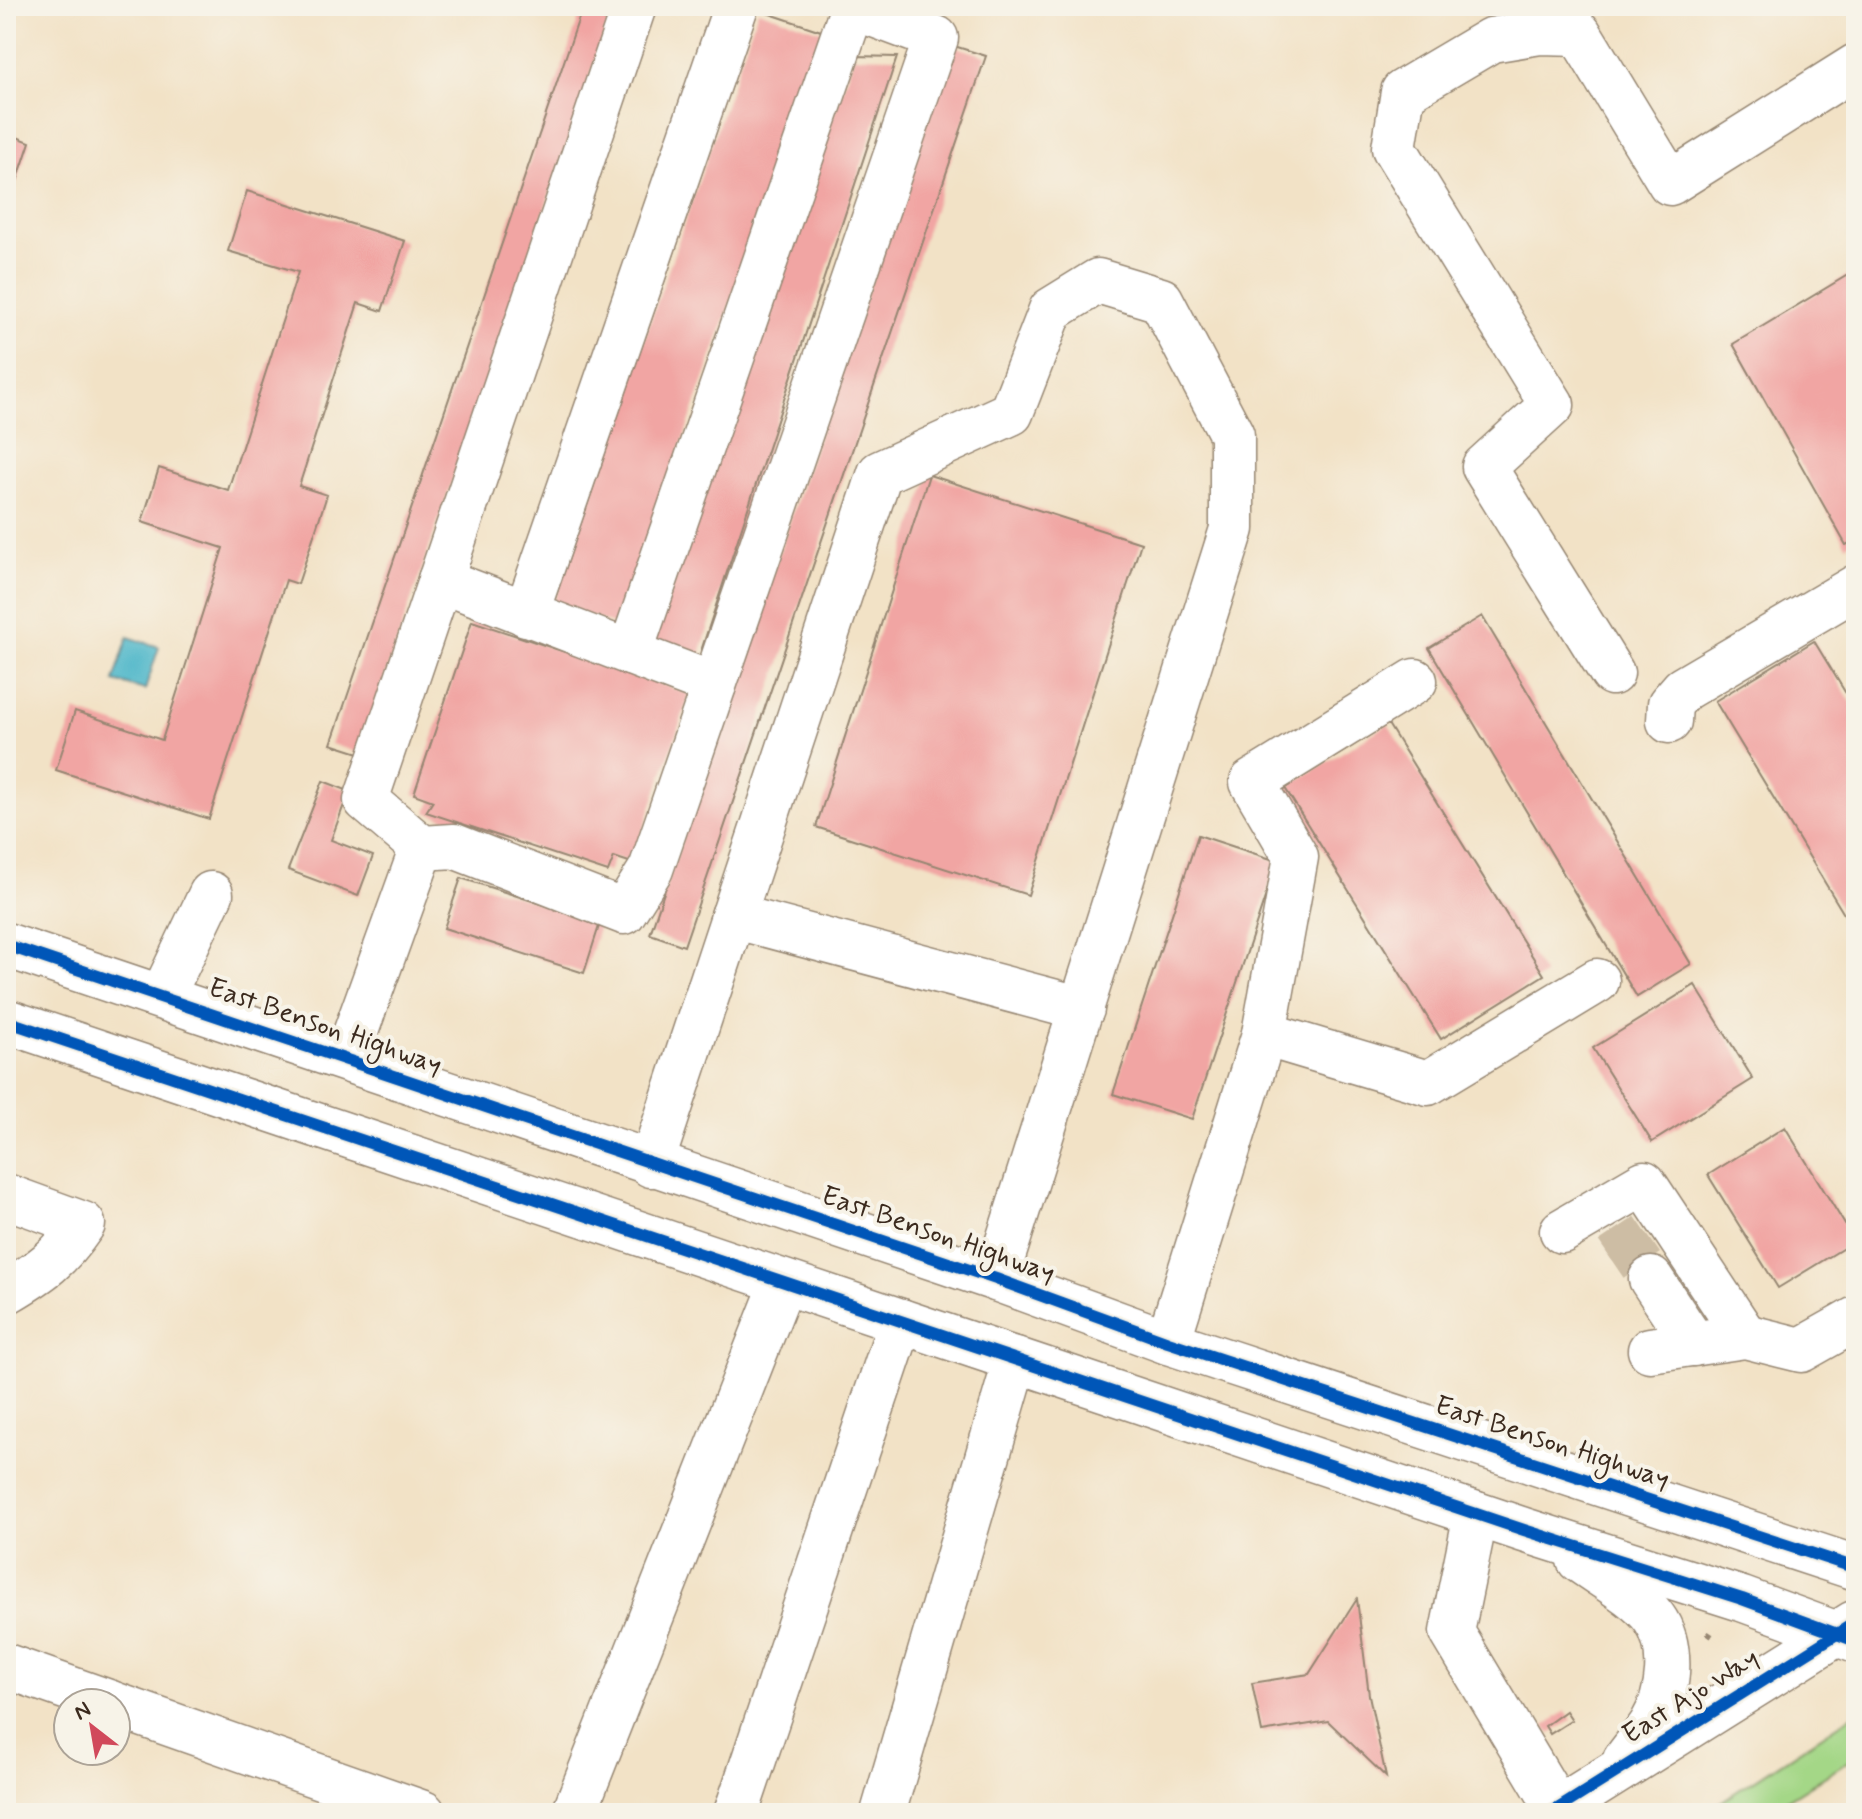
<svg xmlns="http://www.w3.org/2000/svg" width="1862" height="1819" viewBox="0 0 1862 1819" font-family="Mynerve,sans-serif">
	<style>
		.green { fill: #a4d787; stroke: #708052; stroke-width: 2 }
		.water { fill: #4cb6c9; stroke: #447074; stroke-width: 2 }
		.building { fill: #f1a5a3 }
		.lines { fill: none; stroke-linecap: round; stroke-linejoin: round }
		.minor-tunnel { stroke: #cdbda4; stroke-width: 44; stroke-dasharray: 44 22; stroke-linecap: butt }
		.minor-casing { stroke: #968672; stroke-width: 47 }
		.major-casing { stroke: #968672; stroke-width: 47 }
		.path { stroke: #968672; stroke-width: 5; stroke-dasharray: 6 6; stroke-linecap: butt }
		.minor { stroke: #fff; stroke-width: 44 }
		.major { stroke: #fff; stroke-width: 44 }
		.cycleway-casing { stroke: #f7f3e8; stroke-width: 17 }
		.cycleway { stroke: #0057b8; stroke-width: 12 }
		.labels { text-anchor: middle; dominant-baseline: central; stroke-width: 8; stroke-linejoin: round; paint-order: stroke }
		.street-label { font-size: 28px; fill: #3b2a1e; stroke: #f7f3e8 }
	</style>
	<rect width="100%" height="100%" fill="#f7f3e8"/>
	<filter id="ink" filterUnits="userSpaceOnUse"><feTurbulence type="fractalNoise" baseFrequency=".0125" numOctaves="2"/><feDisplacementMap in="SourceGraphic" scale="16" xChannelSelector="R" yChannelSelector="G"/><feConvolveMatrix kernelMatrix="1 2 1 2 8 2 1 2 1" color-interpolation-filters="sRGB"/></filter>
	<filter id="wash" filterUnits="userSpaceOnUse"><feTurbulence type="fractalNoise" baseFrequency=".006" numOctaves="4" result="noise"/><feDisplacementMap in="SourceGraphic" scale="32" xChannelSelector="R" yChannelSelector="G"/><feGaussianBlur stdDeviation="1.8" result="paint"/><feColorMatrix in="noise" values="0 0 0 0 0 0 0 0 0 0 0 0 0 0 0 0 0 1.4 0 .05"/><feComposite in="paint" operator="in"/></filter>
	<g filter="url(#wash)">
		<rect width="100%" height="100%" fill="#f2e2c6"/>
		<path class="green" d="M1856 1713V1757L1767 1813H1704Z"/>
		<path class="water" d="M128 637 159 647 145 690 114 681Z"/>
		<g id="blocks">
			<g class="building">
				<path d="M583 6H614L359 753 331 744Z"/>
				<path d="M758 10 824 32 619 626 553 604Z"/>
				<path d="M951 45 986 56 684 946 650 934Z"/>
				<path d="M854 56 897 57 696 666 652 643Z"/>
				<path d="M6 133 30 142 7 211H6Z"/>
				<path d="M247 191 405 241 382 311 358 303 299 486 327 495 298 584 286 580 209 819 56 770 75 711 162 740 223 548 142 522 159 468 228 490 298 272 228 251Z"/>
				<path d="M1856 270V539L1846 545 1733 344Z"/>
				<path d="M929 475 1141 543 1028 895 816 827Z"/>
				<path d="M1482 616 1691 964 1637 997 1429 648Z"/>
				<path d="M472 621 690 694 632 863 614 857 608 872 426 812 433 801 414 794Z"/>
				<path d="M1814 641 1856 710V934L1715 701Z"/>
				<path d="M1388 724 1544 975 1441 1039 1285 788Z"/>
				<path d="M323 781 349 791 331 840 373 856 358 896 288 870Z"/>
				<path d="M1198 835 1277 861 1192 1119 1113 1094Z"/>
				<path d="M461 878 600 923 584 973 444 928Z"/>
				<path d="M1695 985 1753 1079 1652 1142 1593 1048Z"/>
				<path d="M1785 1127 1855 1241 1778 1288 1708 1175Z"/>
				<path d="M1357 1599 1369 1695 1386 1777 1328 1721 1262 1732 1252 1683 1309 1674Z"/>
				<path d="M1566 1711 1572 1720 1550 1734 1545 1726Z"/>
			</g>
		</g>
	</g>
	<g filter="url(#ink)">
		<use href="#blocks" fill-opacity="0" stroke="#968672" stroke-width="2"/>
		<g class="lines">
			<path class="minor-tunnel" d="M1617 1229 1651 1279"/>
			<g class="minor-casing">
				<g id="minor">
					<path d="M634 6 366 800 422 848 454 846 624 912 651 869 936 38 850 6"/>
					<path d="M440 580 714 685"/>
					<path d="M526 614 736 6"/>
					<path d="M630 653 853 7"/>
					<path d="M1612 673 1484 467 1552 405 1394 148 1403 92 1491 40 1540 32 1579 33 1670 183 1856 66"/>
					<path d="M1669 721 1670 704 1683 689 1856 587"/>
					<path d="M733 916 1082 1009"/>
					<path d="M162 997 211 894"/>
					<path d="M1264 1034 1296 857 1252 782 1415 681"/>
					<path d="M346 1059 422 848"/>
					<path d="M651 1165 880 473 1011 413 1051 310 1098 281 1161 300 1232 435V529L996 1279"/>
					<path d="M6 1196 83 1224C59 1259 42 1271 6 1292"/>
					<path d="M1562 1231 1644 1183 1745 1336"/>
					<path d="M1651 1279 1694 1344"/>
					<path d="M1168 1342 1264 1034 1428 1083 1597 981"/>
					<path d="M1650 1350 1745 1336 1801 1350 1856 1319"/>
					<path d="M1476 1514 1452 1632 1558 1809"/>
					<path d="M6 1666 111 1703"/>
					<path d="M116 1705 423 1813"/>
					<path d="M574 1813 783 1282"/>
					<path d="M736 1813 901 1321"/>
					<path d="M883 1813 1016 1359"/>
				</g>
			</g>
			<g class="major-casing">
				<g id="major">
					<path d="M6 945 996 1279 1168 1342 1856 1568"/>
					<path d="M6 1021 1524 1530 1742 1599 1856 1641"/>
					<path d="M1579 1560C1601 1576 1638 1596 1654 1618 1675 1647 1669 1695 1651 1725 1643 1737 1633 1749 1625 1760"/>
					<path d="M1551 1813 1854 1623"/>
				</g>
			</g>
			<path class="path" d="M1707 1633 1716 1639"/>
			<use href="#minor" class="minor"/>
			<use href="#major" class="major"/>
			<g class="cycleway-casing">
				<g id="cycleway">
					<path d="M6 945 996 1279 1168 1342 1856 1568"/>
					<path d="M6 1021 1524 1530 1742 1599 1856 1641"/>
					<path d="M1551 1813 1856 1622"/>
				</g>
			</g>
			<use href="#cycleway" class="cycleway"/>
		</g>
	</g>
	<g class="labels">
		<g class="street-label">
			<text transform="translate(325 1027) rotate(19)">East Benson Highway</text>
			<text transform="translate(938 1235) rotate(19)">East Benson Highway</text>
			<text transform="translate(1552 1443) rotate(18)">East Benson Highway</text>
			<text transform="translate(1691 1697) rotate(-32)">East Ajo Way</text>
		</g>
	</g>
	<rect width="1862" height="1819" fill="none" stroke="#f7f3e8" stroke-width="32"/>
	<g transform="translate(92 1727) rotate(329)"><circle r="38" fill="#f7f3e8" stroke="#aca397" stroke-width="2"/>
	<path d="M0-6L14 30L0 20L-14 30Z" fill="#d1495b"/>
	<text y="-12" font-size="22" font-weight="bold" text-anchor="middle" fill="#3b2a1e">N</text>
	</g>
</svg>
